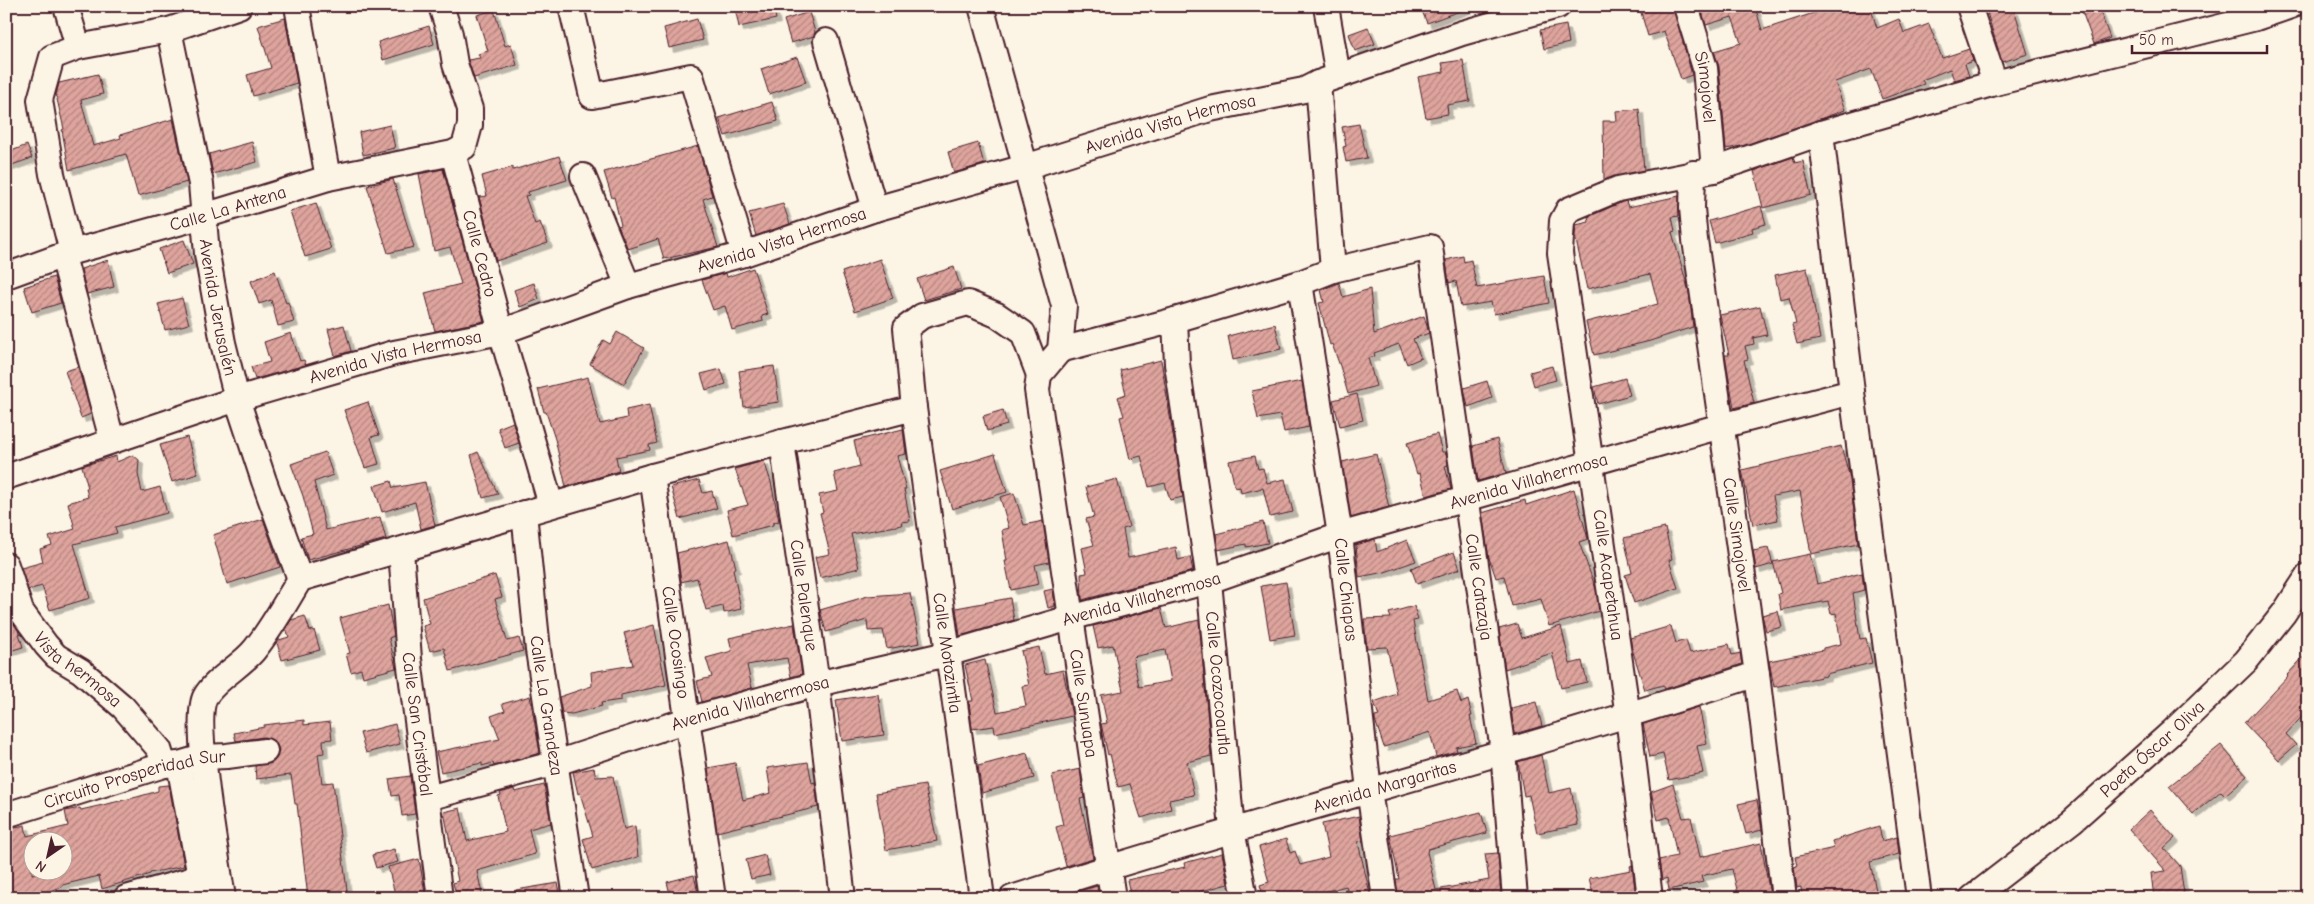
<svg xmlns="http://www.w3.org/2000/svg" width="2314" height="904" viewBox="0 0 2314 904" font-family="'Comic Neue',sans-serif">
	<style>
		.building { fill: url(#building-hatch); stroke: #4a1f2b; fill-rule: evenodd; filter: url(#shadow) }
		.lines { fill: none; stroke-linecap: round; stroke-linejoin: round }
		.minor-casing { stroke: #4a1f2b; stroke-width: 28 }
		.minor { stroke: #fcf5e5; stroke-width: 24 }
		.labels { text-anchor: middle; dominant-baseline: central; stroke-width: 4; stroke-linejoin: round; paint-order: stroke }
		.street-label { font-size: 18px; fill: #4a1f2b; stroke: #fcf5e5 }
	</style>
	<defs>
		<pattern id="building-hatch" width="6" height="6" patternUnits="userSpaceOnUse" patternTransform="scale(1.25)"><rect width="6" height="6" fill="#dea49d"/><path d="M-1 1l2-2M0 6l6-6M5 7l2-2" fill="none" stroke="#b68580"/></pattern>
		<filter id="shadow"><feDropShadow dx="4.5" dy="4.5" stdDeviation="0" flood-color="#0004"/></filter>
	</defs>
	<rect width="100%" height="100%" fill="#fcf5e5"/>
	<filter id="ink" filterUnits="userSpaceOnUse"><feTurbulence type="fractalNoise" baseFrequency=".02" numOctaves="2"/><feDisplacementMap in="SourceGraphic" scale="10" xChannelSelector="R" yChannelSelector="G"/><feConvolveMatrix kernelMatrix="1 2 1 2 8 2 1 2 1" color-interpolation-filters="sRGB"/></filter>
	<g filter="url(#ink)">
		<g class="building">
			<path d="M744 6H773L776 19 739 27 735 8Z"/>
			<path d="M1420 6H1468V8L1427 23Z"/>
			<path d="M1639 6H1673L1692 75 1681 79 1664 31 1648 36Z"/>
			<path d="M1700 6H1755L1762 30 1835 6H1870L1877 28 1899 19 1904 33 1929 24 1942 58 1969 49 1973 61 1965 64 1969 76 1954 80 1950 69 1922 80 1924 84 1882 99 1871 69 1835 82 1845 110 1746 145 1726 149 1719 67 1714 51 1741 43 1732 17 1706 25Z"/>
			<path d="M1985 6H2009V10L2014 9 2028 54 2002 62Z"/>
			<path d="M2080 6H2098L2110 38 2094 44Z"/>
			<path d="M494 10 505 46 511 44 517 65 474 78 468 60 480 58 478 54 488 51 477 15Z"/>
			<path d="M809 12 815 32 814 36 791 43 784 20Z"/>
			<path d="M285 18 297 83 253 96 247 75 271 68 258 26Z"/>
			<path d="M697 19 703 40 669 48 664 28Z"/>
			<path d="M1566 25 1569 43 1544 49 1540 30Z"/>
			<path d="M429 26 434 44 383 60 378 42Z"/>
			<path d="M1368 27 1375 44 1355 51 1349 34Z"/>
			<path d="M797 57 806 82 769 94 761 69Z"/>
			<path d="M1463 60 1470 101 1447 105 1448 114 1426 118 1418 77 1444 72 1442 63Z"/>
			<path d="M98 74 103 94 81 100 93 146 121 138 120 135 173 119 187 182 138 196 126 154 69 170 62 130 64 129 56 95 59 83Z"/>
			<path d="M772 102 778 121 725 136 719 118Z"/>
			<path d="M1639 109 1644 170 1604 180 1603 121H1617L1616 111Z"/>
			<path d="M1359 124 1367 158 1346 162 1343 147 1346 146 1342 127Z"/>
			<path d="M390 125 395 148 363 155 359 132Z"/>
			<path d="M252 142 257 162 213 174 209 154Z"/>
			<path d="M978 143 984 164 954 173 948 152Z"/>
			<path d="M27 145 32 158 6 167V153Z"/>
			<path d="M698 146 712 196 703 199 718 247 664 259 658 239 628 249 618 226 621 225 614 197 612 198 604 172Z"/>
			<path d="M559 156 567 180 528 192 529 195 525 196 535 224 540 222 548 243 496 261 479 197 487 196 482 176 513 167V170Z"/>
			<path d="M1793 157 1795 163 1803 161 1811 195 1763 208 1754 171Z"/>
			<path d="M443 169 484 321 435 331 425 293 461 284 450 247 434 251 419 174Z"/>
			<path d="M393 179 414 247 388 253 367 186Z"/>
			<path d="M1679 196V216L1672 217 1675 231 1672 232 1689 292 1693 327 1650 341 1594 355 1586 322 1658 304 1650 274 1587 289 1575 236 1576 225 1589 222 1588 217 1622 202 1626 201 1628 207Z"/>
			<path d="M316 203 331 249 305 257 290 211Z"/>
			<path d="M783 204 790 224 756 236 749 213Z"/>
			<path d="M1761 206 1766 224 1752 228 1753 232 1715 243 1709 221Z"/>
			<path d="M184 240 193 264 167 273 159 249Z"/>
			<path d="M1463 256 1464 262 1471 260 1477 288 1544 276 1549 303 1494 314 1491 302 1461 307 1456 281 1449 283 1446 260Z"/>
			<path d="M880 259 893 298 855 311 842 272Z"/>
			<path d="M108 260 114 287 87 294 81 269Z"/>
			<path d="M954 267 961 289 924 300 917 279Z"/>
			<path d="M753 268 768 314 762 316 763 321 732 330 725 306 713 310 702 280 726 273 727 277Z"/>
			<path d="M1807 268 1820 339 1797 344 1792 325 1796 324 1789 297 1780 299 1775 275Z"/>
			<path d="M275 271 286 303 288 302 294 322 278 326 271 300 259 304 251 281Z"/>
			<path d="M54 277 61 303 32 312 24 287Z"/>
			<path d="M534 283 539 299 520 307 514 290Z"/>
			<path d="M1339 283 1343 297 1370 289 1374 334 1424 316 1429 333 1413 339 1421 358 1407 364 1399 344 1374 353 1375 356 1368 358 1376 386 1348 394 1340 366 1332 344 1330 345 1319 303 1324 302 1321 290Z"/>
			<path d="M182 298 189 324 165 330 158 304Z"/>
			<path d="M1760 306 1767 335 1753 338 1754 344 1745 346 1748 359 1744 360 1754 403 1734 408 1725 355H1729L1720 315Z"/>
			<path d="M1275 324 1281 349 1233 360 1228 336Z"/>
			<path d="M344 325 351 351 335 356 328 329Z"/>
			<path d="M617 332 644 348 624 384 590 364 603 340 610 344Z"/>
			<path d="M291 333 300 361 304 360 306 365 255 379 251 367 270 362 264 342Z"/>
			<path d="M1161 360 1183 497 1170 500 1165 483 1149 487 1141 456 1130 459 1120 417 1124 416 1118 397 1126 394 1120 370Z"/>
			<path d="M774 366 779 402 744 407 739 371Z"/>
			<path d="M1552 366 1556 380 1534 386 1530 372Z"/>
			<path d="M78 367 91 414 81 418 65 371Z"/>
			<path d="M721 369 726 384 706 390 701 374Z"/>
			<path d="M588 377 600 424 627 418 626 410 649 405 657 443 649 445 650 450 616 457 619 471 566 487 555 439 546 412H544L538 389Z"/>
			<path d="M1625 378 1630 395 1598 404 1594 387Z"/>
			<path d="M1302 381 1309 427 1284 432 1280 415 1258 419 1252 391Z"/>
			<path d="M1487 381 1492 398 1468 407 1464 388Z"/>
			<path d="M1357 394 1363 420 1340 426 1333 400Z"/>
			<path d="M368 402 379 435 371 437 379 464 365 468 344 410Z"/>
			<path d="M1003 410 1007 425 987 431 983 416Z"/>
			<path d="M513 422 519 443 505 448 498 428Z"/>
			<path d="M903 429 906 454 897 456 906 489H904L910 521 901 522 902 525 851 534 859 568 820 578 815 557 830 554 820 513 823 512 819 495 838 491 834 473 860 466 854 441Z"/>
			<path d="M1437 434 1442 452H1445L1447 458 1448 465 1445 466 1451 489 1426 496 1420 473 1417 474 1407 443Z"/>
			<path d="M187 437 198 474 172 482 160 445Z"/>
			<path d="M1497 439 1506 473 1478 481 1473 446Z"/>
			<path d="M1841 446 1850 478 1858 544 1811 554 1800 491 1773 496 1778 520 1753 525 1742 470Z"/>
			<path d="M325 452 333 475 314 482 326 530 380 517 386 539 308 560 301 537 313 534 303 496 291 464Z"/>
			<path d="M478 452 498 494 483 498 471 455Z"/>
			<path d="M995 454 1007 492 952 509 940 471Z"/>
			<path d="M1376 454 1389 507 1351 518 1342 462Z"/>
			<path d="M133 455 139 460 138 474 142 492 160 487 167 513 115 527 117 533 74 544 90 598 50 610 42 586 28 590 21 568 43 562 40 549 52 545 49 537 75 529 68 503 88 497 86 488H88L82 466 116 456 117 462Z"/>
			<path d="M1255 456 1258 469 1263 468 1267 483 1285 479 1293 512 1270 517 1263 488 1241 493 1240 487 1235 488 1229 461Z"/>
			<path d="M764 461 771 482 779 521 773 523V525L733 535 727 510 748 505 735 469Z"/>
			<path d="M1117 479 1129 527 1123 529 1128 558 1176 547 1178 560 1190 557 1193 571 1082 600 1081 574 1087 573 1082 548 1094 545 1086 519 1094 517 1086 487Z"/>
			<path d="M699 480 703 493 712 491 717 508 680 519 671 487Z"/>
			<path d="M391 481 393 488 425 482 435 525 421 529 415 502 382 512 374 486Z"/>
			<path d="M1574 489 1588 539 1579 542 1596 589 1599 611 1549 626 1541 599 1512 606 1504 576 1496 578 1489 558 1482 513 1525 500 1526 505Z"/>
			<path d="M1014 493 1024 525 1043 521 1049 562 1035 565 1039 584 1011 590 1005 561H1007L1002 530 1009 528 1000 497Z"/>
			<path d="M263 519 280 567 227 584 213 535Z"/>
			<path d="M1263 522 1268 543 1246 547V544L1218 550 1216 534Z"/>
			<path d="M1665 528 1672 559 1669 560 1678 588 1634 603 1625 575 1632 573 1624 538Z"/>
			<path d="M1375 539 1377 552 1407 540 1416 561 1385 572 1359 577 1356 545Z"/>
			<path d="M729 540 736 568 733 569 741 609 724 613 723 606 706 610 697 578 681 582 677 553Z"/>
			<path d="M1768 548 1773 564 1756 569 1753 551Z"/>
			<path d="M1454 552 1460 569 1417 584 1411 568Z"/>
			<path d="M1810 554 1817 584 1862 573 1864 590 1853 593 1860 639 1866 638 1872 663 1826 674V676L1774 687 1769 661 1823 650V648L1841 644 1836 613 1831 614 1828 601 1781 610 1778 594 1781 593 1773 562Z"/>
			<path d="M495 575 502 597 495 599 507 641 519 638 523 651 450 671 444 648 430 651 423 626 430 624 423 598Z"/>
			<path d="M1286 582 1295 635 1270 639 1261 586Z"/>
			<path d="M1053 589 1055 606 1048 608 1044 591Z"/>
			<path d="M910 593 920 643 887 649 883 630 868 631 867 620 826 632 820 610 868 596Z"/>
			<path d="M1010 598 1014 620 960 636 956 608Z"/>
			<path d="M388 605 394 636 389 638 396 668 363 677 361 669 351 672 346 654 350 653 340 618Z"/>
			<path d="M1414 606 1418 620 1413 621 1428 700 1457 691 1461 703 1468 700 1472 716H1470L1476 743 1456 747 1457 751 1436 757 1430 732 1384 747 1375 720V717L1379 716 1374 702 1397 694 1387 647 1367 648 1364 619 1391 618 1389 613Z"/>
			<path d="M1161 608 1166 628 1199 620 1211 756 1187 762 1194 795 1169 800 1171 809 1141 818 1130 784 1118 787 1110 754 1108 755 1101 724 1107 723 1101 695 1123 691 1113 645 1098 648 1093 626ZM1165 650 1171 681 1139 687 1133 657Z"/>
			<path d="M6 610 18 630 23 647 6 652Z"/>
			<path d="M1778 611 1782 627 1766 631 1762 615Z"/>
			<path d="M305 616 310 631 314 630 320 650 282 660 277 643 279 640 289 637 286 628 291 620Z"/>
			<path d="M794 624 802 674 791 677 787 658 747 665 752 688 702 702 697 681 712 677 706 658 732 651 729 638Z"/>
			<path d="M1517 624 1522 638 1561 626 1570 664 1582 661 1587 682 1561 688 1552 653 1505 669 1499 629Z"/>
			<path d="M654 625 666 685 621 695V700L601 703 602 706 572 714 562 713 559 697 592 686 591 672 633 665 624 633Z"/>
			<path d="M1671 626 1676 643 1686 640 1690 653 1729 644 1732 655 1740 653 1742 664 1665 689 1663 685 1645 690 1633 652 1630 638Z"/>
			<path d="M1039 647 1045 674 1063 670 1072 716 995 733 994 726 972 729 969 701H973L965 665 985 660 997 712 1026 706 1022 686 1029 685 1021 651Z"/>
			<path d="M2308 652V710L2286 734 2296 745 2279 760 2244 723 2288 676 2287 675Z"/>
			<path d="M878 694 884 735 842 741 836 700Z"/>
			<path d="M530 696 540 753 494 766 493 763 482 766V763L441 772 436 752 500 739 491 716 505 711 502 704Z"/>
			<path d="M1536 702 1542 726 1514 734 1511 708Z"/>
			<path d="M1699 707 1707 744 1697 746 1703 773 1669 780 1663 754 1650 757 1643 724Z"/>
			<path d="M304 720V725L330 722 332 739 323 740 324 753 318 754 322 783 333 782 348 898H308L297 804H295L291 775 256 779 255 766 273 762 277 757 279 750 276 743 271 739 264 737 236 741 234 733 264 727V725Z"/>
			<path d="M395 724 400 744 366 753 360 733Z"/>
			<path d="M2221 745 2247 776 2225 795 2221 791 2193 814 2169 786Z"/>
			<path d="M1027 753 1034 778 982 793 978 766Z"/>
			<path d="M1541 755 1549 793 1571 788 1578 825 1537 833 1529 795 1524 796 1518 762Z"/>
			<path d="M808 762 812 783 815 782 818 807 717 832 708 768 735 763 743 800 771 793 767 768Z"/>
			<path d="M594 768 596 777 613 776 624 829 635 826 638 857 592 870 583 839 593 836 580 793 578 794 573 772Z"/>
			<path d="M1080 769 1084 798 1080 799 1093 858 1066 866 1056 827 1063 825 1052 775Z"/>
			<path d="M410 776 415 814 402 816 399 795 392 796 389 779Z"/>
			<path d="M1673 784 1683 818 1691 817 1700 857 1761 843 1770 895 1759 898H1739L1732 869 1701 876 1703 882 1669 890 1667 878 1662 880 1659 860 1677 856 1669 817 1658 820 1651 792Z"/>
			<path d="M169 785 184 866 150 873V874L102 889 99 876 62 885V887L44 893 45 898H6V829L25 825 27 836 68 826 65 811 80 808 81 810 137 797 158 791V786ZM32 842H62V872H42L32 874Z"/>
			<path d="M544 785 551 823 529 829 535 854 477 871 483 898H457L453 883 458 881 444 812 460 808 467 841 506 832 498 796 501 795 500 793 514 789 515 792Z"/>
			<path d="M925 785 937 841 886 850 876 793Z"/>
			<path d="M1757 800 1762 830 1746 834 1738 804Z"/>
			<path d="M2150 810 2175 838 2164 848 2180 866 2184 894 2154 898 2151 873 2166 871 2129 829Z"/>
			<path d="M1481 812 1487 833 1428 849 1427 852 1436 890 1489 880 1485 854 1498 853 1501 898H1398L1396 879H1399L1390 835Z"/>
			<path d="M1359 816 1363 841 1358 842 1371 898H1340L1339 892 1347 890 1346 886 1316 894 1317 898H1264L1260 885 1269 882 1259 847 1286 839 1290 853 1295 851 1300 865 1329 857 1322 824Z"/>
			<path d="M1879 826 1882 841 1897 837 1899 854 1870 862 1877 895 1866 898H1802L1801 887 1797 888 1794 867 1797 866 1795 857 1834 848 1832 841Z"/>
			<path d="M394 849 398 862 376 868 372 855Z"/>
			<path d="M1222 853 1228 884 1175 898H1131L1127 880 1185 867 1184 863Z"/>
			<path d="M765 855 770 875 751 879 746 860Z"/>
			<path d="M419 859 426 898H396L388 867Z"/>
			<path d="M1632 865 1636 898H1594L1589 878 1631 870 1630 866Z"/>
			<path d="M694 875 699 898H671L667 882Z"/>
			<path d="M558 883 561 898H517L516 890Z"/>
			<path d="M1097 886 1099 898H1075L1073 893Z"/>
		</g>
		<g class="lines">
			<g class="minor-casing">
				<g id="minor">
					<path d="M66 6 78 47"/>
					<path d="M297 6 328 178"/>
					<path d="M571 6 592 96 691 76 744 254"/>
					<path id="s1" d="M981 6 1064 306 1060 350 1039 375 1037 390 1113 898"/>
					<path d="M1326 6 1338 76"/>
					<path id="s2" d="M1686 6 1705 68 1714 170"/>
					<path d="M1969 6 1995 83"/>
					<path id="s3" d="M169 30 201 184 207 254 223 343 237 399 264 481 300 579"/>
					<path d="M826 41 875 209"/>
					<path d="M1318 83 1333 270"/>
					<path d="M1821 133 1852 392 1919 898"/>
					<path id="s4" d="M453 153 501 332 551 505"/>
					<path id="s5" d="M1693 173 1692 208 1695 240 1757 674 1784 898"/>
					<path d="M583 176 628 286"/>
					<path d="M72 252 52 174 40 100 52 57 78 47 169 30 239 6"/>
					<path d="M63 256 112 440"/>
					<path id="s6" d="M6 276 72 252 204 216 328 178 453 153 464 147 470 125V109L455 64 450 34 441 6"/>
					<path id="s7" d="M1300 283 1340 535 1369 790 1385 898"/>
					<path id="s8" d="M1175 320 1177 364 1209 581 1232 830 1245 898"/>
					<path id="s9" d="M1060 350 1175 320 1300 283 1333 270 1430 247 1503 751 1515 898"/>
					<path id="s10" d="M782 442 817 684 843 898"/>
					<path id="s11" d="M652 476 713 898"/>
					<path id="s12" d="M6 477 237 399 394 353 501 332 628 286 744 254 875 209 1025 167 1210 109 1304 90 1318 83 1462 33 1558 6"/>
					<path id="s13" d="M524 513 538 650 576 898"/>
					<path id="s14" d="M401 550 409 659 440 898"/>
					<path id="s15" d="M6 565 21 611 46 645 56 656 81 671 123 707 159 749 164 765"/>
					<path d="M179 764 204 898"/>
					<path id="s16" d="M428 798 556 763 687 720 817 684 947 654 1070 618 1209 581 1340 535 1721 426 1852 392"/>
					<path id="s17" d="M6 815 164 765 179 764 203 757 227 756 265 751"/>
					<path d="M126 898 201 877"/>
					<path d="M223 898C218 862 192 723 205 697 215 679 243 665 255 649 272 628 286 602 300 579L652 476 914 408"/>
					<path d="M982 898 914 408 906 328 922 316 968 303 997 315 1023 333 1039 375"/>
					<path id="s18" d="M1012 898C1259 818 1510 755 1757 674"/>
					<path d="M1650 898 1628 716 1560 253 1562 221 1568 210 1618 189 1714 170 1821 133 1995 83 2256 18 2291 6"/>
					<path id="s19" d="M1972 898 2072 821 2172 732 2246 661 2284 613 2308 576"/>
				</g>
			</g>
			<use href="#minor" class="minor"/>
		</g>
	</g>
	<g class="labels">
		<g class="street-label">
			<text stroke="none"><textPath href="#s2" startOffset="84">Simojovel</textPath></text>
			<text stroke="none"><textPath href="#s12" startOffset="1218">Avenida Vista Hermosa</textPath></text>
			<text stroke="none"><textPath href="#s6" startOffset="232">Calle La Antena</textPath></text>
			<text stroke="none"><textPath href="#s12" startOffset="812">Avenida Vista Hermosa</textPath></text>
			<text stroke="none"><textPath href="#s4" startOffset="104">Calle Cedro</textPath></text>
			<text stroke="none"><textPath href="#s3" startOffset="282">Avenida Jerusalén</textPath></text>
			<text stroke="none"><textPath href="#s12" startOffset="408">Avenida Vista Hermosa</textPath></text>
			<text stroke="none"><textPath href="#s16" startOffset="1146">Avenida Villahermosa</textPath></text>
			<text stroke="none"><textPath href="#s5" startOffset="365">Calle Simojovel</textPath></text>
			<text transform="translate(1608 575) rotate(82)">Calle Acapetahua</text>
			<text stroke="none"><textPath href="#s9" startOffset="728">Calle Catazaja</textPath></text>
			<text stroke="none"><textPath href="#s7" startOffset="310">Calle Chiapas</textPath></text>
			<text stroke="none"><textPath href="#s10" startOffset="155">Calle Palenque</textPath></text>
			<text stroke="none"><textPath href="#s16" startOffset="741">Avenida Villahermosa</textPath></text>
			<text stroke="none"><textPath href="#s11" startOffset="168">Calle Ocosingo</textPath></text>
			<text transform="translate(947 653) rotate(82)">Calle Motozintla</text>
			<text stroke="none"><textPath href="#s15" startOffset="131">Vista hermosa</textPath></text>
			<text stroke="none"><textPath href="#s8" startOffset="366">Calle Ocozocoautla</textPath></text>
			<text stroke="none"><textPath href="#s16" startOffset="336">Avenida Villahermosa</textPath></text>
			<text stroke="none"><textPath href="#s1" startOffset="720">Calle Sunuapa</textPath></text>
			<text stroke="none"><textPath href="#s13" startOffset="194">Calle La Grandeza</textPath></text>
			<text stroke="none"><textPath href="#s14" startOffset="175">Calle San Cristóbal</textPath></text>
			<text stroke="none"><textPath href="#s19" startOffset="234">Poeta Óscar Oliva</textPath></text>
			<text stroke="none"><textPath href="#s17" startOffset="134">Circuito Prosperidad Sur</textPath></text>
			<text stroke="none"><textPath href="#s18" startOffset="389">Avenida Margaritas</textPath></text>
		</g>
	</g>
	<rect width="2314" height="904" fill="none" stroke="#fcf5e5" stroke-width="25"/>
	<rect x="12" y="12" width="2289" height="879" fill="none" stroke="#4a1f2b" stroke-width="2" filter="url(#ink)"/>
	<g transform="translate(48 856) rotate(214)"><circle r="24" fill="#fcf5e5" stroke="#b59f9b"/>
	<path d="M0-4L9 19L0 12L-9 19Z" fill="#4a1f2b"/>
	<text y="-8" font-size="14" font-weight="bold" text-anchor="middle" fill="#4a1f2b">N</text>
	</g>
	<path d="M2132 45v8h135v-8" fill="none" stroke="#4a1f2b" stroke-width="2.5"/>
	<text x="2139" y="45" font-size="15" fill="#4a1f2b" stroke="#fcf5e5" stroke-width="4" paint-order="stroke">50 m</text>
</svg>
